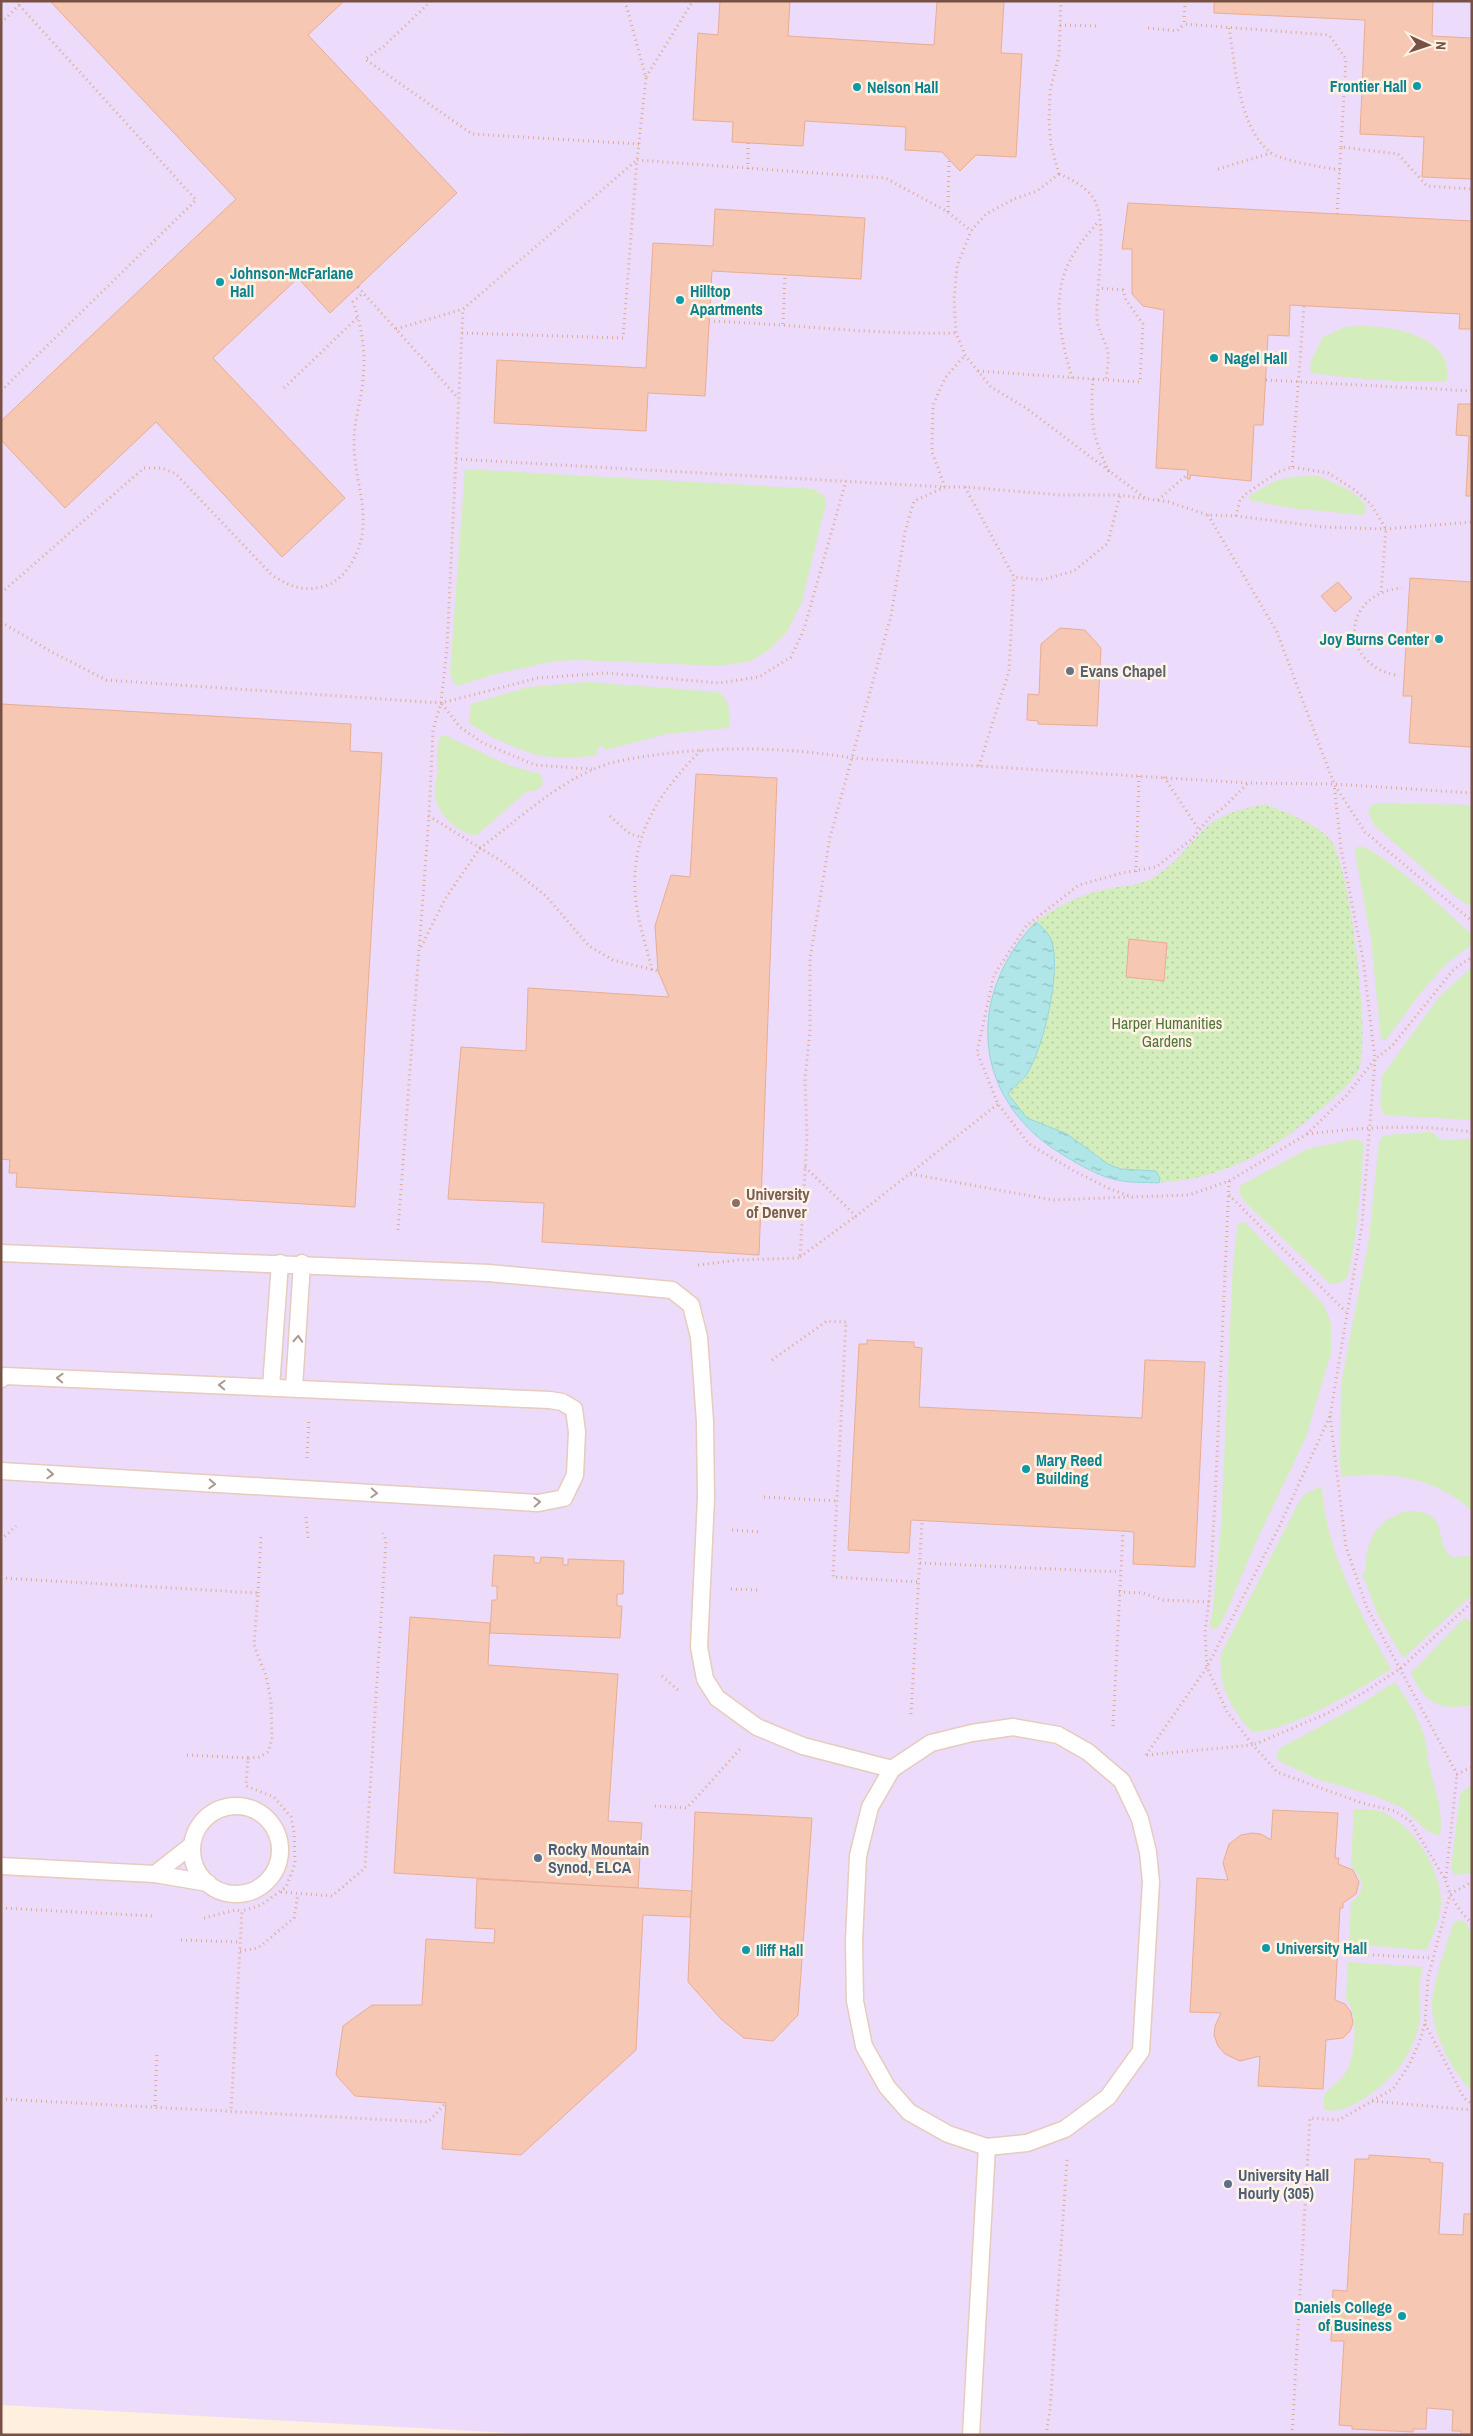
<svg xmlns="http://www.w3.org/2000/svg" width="1473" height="2436" viewBox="0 0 1473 2436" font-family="'Archivo Narrow',sans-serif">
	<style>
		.education { fill: #ecdbfa }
		.grass { fill: #d4edbc }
		.park { fill: url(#park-dots) }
		.water { fill: url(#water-ripples); stroke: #96d7dc }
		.building { fill: #f6c8b3; stroke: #eaac92 }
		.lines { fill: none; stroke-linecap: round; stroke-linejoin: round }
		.service-casing { stroke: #e5ccbc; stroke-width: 19 }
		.path { stroke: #dbab97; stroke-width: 3; stroke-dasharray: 1 4; stroke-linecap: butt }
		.service { stroke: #fff; stroke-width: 16 }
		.oneway { stroke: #ad978f }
		.culture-dot { fill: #0f9aa8; stroke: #fff3e6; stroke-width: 2 }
		.worship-dot { fill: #6b7280; stroke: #fff3e6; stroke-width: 2 }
		.education-dot { fill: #8d6e63; stroke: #fff3e6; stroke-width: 2 }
		.service-dot { fill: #5c6f8a; stroke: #fff3e6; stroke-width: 2 }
		.labels { text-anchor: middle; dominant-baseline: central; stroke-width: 5; stroke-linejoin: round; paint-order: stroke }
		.culture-label { font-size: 16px; font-weight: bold; fill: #0d838f; stroke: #fff3e6; text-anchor: start }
		.worship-label { font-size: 16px; font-weight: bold; fill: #5b616d; stroke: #fff3e6; text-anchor: start }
		.park-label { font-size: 16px; fill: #517739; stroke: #fff3e6 }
		.education-label { font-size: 16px; font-weight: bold; fill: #785e54; stroke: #fff3e6; text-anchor: start }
		.service-label { font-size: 16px; font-weight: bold; fill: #4e5e75; stroke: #fff3e6; text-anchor: start }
	</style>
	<defs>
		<pattern id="park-dots" width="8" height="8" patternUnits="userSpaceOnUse" patternTransform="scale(1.25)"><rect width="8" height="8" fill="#d4edbc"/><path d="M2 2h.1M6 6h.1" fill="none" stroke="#b9cda3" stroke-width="1.8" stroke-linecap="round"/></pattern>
		<pattern id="water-ripples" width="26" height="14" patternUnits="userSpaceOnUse" patternTransform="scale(1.25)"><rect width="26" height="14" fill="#b1e6e9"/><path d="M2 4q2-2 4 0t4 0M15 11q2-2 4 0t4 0" fill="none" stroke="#95bdbe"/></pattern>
	</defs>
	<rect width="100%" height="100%" fill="#feefde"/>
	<path class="education" d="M1 1H1472V2435H548L1 2405Z"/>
	<g class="grass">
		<path d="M1360 326C1386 326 1430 332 1444 358 1448 365 1447 374 1447 381 1399 383 1359 379 1311 373L1310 363 1323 337 1345 327Z"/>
		<path d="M465 469 817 489V492L824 495 826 503 802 602 787 632 769 650 751 661 720 666 580 660 555 661 495 674 457 686 452 680 450 672Z"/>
		<path d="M1317 476C1331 481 1371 497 1365 513L1362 515 1291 508 1250 500 1249 496 1275 481 1290 477Z"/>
		<path d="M588 682 717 692C732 698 729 715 729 728L667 734 605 750 603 746 598 747 597 755C579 758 561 759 543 756 525 753 481 734 469 722L471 704 529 687Z"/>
		<path d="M441 736H447L508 765 541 774 543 784 537 790 526 792 476 836C456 831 437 815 435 794 435 786 437 778 437 771 437 759 436 746 441 736Z"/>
		<path d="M1379 803 1472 805V907L1457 898 1374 825 1368 812 1371 805Z"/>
		<path d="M1359 846C1379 847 1454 918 1472 935V944L1445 965 1422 991 1386 1040 1381 1039 1371 940 1356 858 1355 849Z"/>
		<path d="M1472 967V1120L1385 1115 1380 1106 1382 1076 1439 997Z"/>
		<path d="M1429 1132 1436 1135 1440 1140 1472 1139V1511C1438 1478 1388 1470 1342 1477L1340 1464 1341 1384 1369 1239 1379 1141 1385 1135Z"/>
		<path d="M1356 1139 1363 1143C1364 1161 1354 1263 1347 1277 1343 1283 1336 1284 1330 1284L1246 1203 1240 1195V1186L1307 1149Z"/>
		<path d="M1245 1222 1323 1304 1331 1322V1353L1306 1437 1256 1542 1224 1617 1218 1628 1211 1629 1210 1622 1213 1609 1221 1526 1233 1263 1238 1224Z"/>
		<path d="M1322 1486C1324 1547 1362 1617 1391 1669 1358 1690 1291 1731 1252 1732 1231 1709 1218 1686 1221 1654L1298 1504 1305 1494Z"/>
		<path d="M1408 1511C1452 1511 1432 1539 1451 1557L1471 1556 1472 1595 1403 1658 1377 1613 1362 1573 1365 1572C1366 1539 1376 1520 1408 1511Z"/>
		<path d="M1464 1618 1472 1622V1705C1439 1711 1425 1704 1411 1673Z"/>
		<path d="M1395 1682C1406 1698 1417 1714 1423 1733 1427 1742 1427 1754 1429 1764 1434 1788 1444 1811 1440 1836L1427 1831 1403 1808 1375 1796 1317 1779 1279 1761 1276 1754 1282 1747 1354 1708Z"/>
		<path d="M1472 1784V1873L1455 1875 1451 1869 1460 1794Z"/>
		<path d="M1354 1809C1364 1809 1375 1809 1385 1813 1414 1828 1438 1865 1441 1898 1442 1917 1433 1933 1427 1950L1349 1944 1351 1903 1360 1894 1362 1887 1361 1879 1351 1865Z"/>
		<path d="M1459 1920 1465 1922 1472 1934V2092C1452 2070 1433 2036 1432 2006 1432 1982 1447 1947 1453 1923Z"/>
		<path d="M1348 1962 1423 1967C1421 1975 1419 1984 1419 1993 1419 2002 1421 2011 1420 2020 1414 2056 1390 2083 1360 2101 1349 2107 1336 2114 1324 2109V2096C1330 2086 1342 2081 1348 2069 1355 2054 1359 2011 1346 2000Z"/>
	</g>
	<path class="park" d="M1265 804C1284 812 1320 825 1332 842 1350 867 1372 1045 1358 1071 1349 1087 1330 1101 1316 1113 1267 1156 1209 1185 1144 1182 1134 1181 1123 1182 1114 1179 1096 1174 1081 1166 1065 1156 993 1114 964 1032 1009 958 1016 946 1026 928 1038 920 1057 907 1080 895 1102 890 1122 885 1135 888 1154 877 1180 862 1193 836 1215 821 1229 811 1248 808 1265 804Z"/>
	<path class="water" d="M1036 922C1042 927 1050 934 1052 942 1061 972 1044 1046 1028 1072 1023 1081 1012 1088 1008 1094L1027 1118 1067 1134 1108 1164 1120 1169 1156 1171 1160 1178 1159 1183C1145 1182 1130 1183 1117 1180 1098 1176 1082 1166 1065 1156 973 1103 963 997 1036 922Z"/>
	<g class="building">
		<path d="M50 1H344L308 35 457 193 330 313 298 278 213 358 345 498 282 557 156 422 65 508 1 440V421L236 199Z"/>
		<path d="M720 1H790L788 36 934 45 937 1H1004L1001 53 1022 54 1016 157 976 155 960 171 942 152 905 150 906 127 805 121 803 146 732 142 733 122 693 120 698 33 718 35Z"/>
		<path d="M1214 1H1433L1432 36 1472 38V179L1422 177 1424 137 1360 134 1365 20 1214 13Z"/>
		<path d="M1128 203 1472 221V329H1459L1460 314 1290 305 1289 336 1268 335 1263 425H1254L1251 481 1190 475V479H1187L1188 470 1156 468 1164 310 1143 306 1132 294V249H1122Z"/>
		<path d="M715 209 865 218 861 279 712 271 705 396 648 393 646 431 494 423 497 360 646 368 653 243 713 246Z"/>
		<path d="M1458 404H1472V496H1466L1469 436 1456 435Z"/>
		<path d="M1410 578 1472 582V747L1409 743 1412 696H1403Z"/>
		<path d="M1338 582 1352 598 1335 612 1321 596Z"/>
		<path d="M1060 628 1085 630 1101 648 1097 726 1038 724V721L1027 720 1028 694 1039 695 1041 644Z"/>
		<path d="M1 704 351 724 350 751 382 753 355 1207 16 1187 17 1173H9L10 1160 1 1159Z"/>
		<path d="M696 774 777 778 759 1255 542 1242 544 1203 448 1199 461 1047 526 1051 528 988 669 997 658 971 655 926 671 875 690 877Z"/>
		<path d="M1129 939 1167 943 1164 981 1126 977Z"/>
		<path d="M867 1340 914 1342V1347L922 1348 919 1407 1142 1418 1145 1360 1205 1362 1195 1567 1133 1564 1134 1532 1123 1531 911 1520 909 1553 848 1550 859 1344H867Z"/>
		<path d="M494 1555 534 1557V1563H540L541 1557 563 1558V1565H568V1559L624 1561 623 1594H617V1606H622L620 1638 490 1633 492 1600H497V1586H492Z"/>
		<path d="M410 1617 490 1623 488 1665 618 1674 608 1821 642 1823 638 1888 394 1873Z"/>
		<path d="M1273 1810 1338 1813 1335 1858H1339L1338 1864 1353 1870 1359 1882 1356 1894 1343 1903V1908H1340L1335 2000 1345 2004 1351 2012 1353 2023 1350 2031 1343 2038 1326 2040 1323 2089 1258 2086 1260 2056 1240 2061 1225 2054 1218 2046 1214 2035 1215 2026 1221 2013 1190 2012 1197 1878 1228 1880 1223 1863 1229 1844 1241 1835 1252 1833 1261 1834 1271 1840Z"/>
		<path d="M695 1812 812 1818 798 2015 773 2041 744 2038 721 2019 688 1982Z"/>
		<path d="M477 1879 692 1891 690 1917 643 1915 636 2050 521 2155 442 2149 446 2103 355 2096 336 2075 343 2026 372 2005H422L426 1939 494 1943 495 1929 475 1928Z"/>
		<path d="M1369 2155 1430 2159V2162L1443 2163 1439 2234 1463 2235 1464 2214H1472V2435H1461V2431H1452L1453 2410 1427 2408 1426 2429H1413V2432L1352 2429V2426L1339 2425 1344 2341H1331L1333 2290 1347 2291 1355 2159H1369Z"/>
	</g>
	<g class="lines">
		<g class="service-casing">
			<g id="service">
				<path d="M1 1253 489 1273 672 1290 691 1305 699 1337 705 1422 706 1498 699 1647 705 1679 717 1698 757 1727 803 1746 892 1769"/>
				<path d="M1 1379 5 1376 550 1400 562 1402 574 1409 577 1432 575 1475 564 1498 538 1503 1 1471"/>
				<path d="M271 1387 280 1263"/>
				<path d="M294 1388 302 1263"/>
				<path d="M1013 1727 1058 1735 1088 1752 1122 1781 1140 1819 1148 1852 1151 1882 1141 2051 1108 2097 1065 2129 1027 2143 987 2147 948 2134 909 2112 887 2087 864 2046 855 2001 854 1941 858 1856 870 1807 892 1769 931 1743 972 1733Z"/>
				<circle cx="236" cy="1850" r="44"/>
				<path d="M1 1866 155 1874 208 1883"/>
				<path d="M155 1874 192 1845"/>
				<path d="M971 2435 987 2147"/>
			</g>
		</g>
		<g class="path">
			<path d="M431 1 383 47 365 59 472 134 639 144"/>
			<path d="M625 1 646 78 637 160 463 309 447 647 441 703 433 730 429 816 480 848C514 823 552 787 592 770 611 761 634 758 655 755 720 746 787 747 852 758L1247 783 1334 784 1472 793"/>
			<path d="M1185 1 1184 24 1329 35 1346 59 1341 147"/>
			<path d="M1 23 23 1"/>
			<path d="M1060 25 1096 26"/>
			<path d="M1148 28 1177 31 1184 24"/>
			<path d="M1229 28C1235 65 1239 128 1270 152 1281 161 1326 168 1341 170"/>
			<path d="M646 77 693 1"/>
			<path d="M748 169V143"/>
			<path d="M1218 169 1271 153"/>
			<path d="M1059 174 1037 191 1014 199 986 214 971 231 957 266 954 299 956 333 965 355 991 387 1026 408 1145 498"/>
			<path d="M1059 174C1072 179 1088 188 1095 201 1108 229 1096 286 1097 316 1097 331 1106 341 1108 353 1109 361 1107 371 1106 380"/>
			<path d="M1059 174 1051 145 1049 122 1050 91 1059 55 1061 1"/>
			<path d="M948 212 949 159"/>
			<path d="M1337 214 1341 147 1398 154 1427 186 1472 189"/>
			<path d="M358 287 458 398"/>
			<path d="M709 321C792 324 874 335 956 333"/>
			<path d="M783 324 785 274"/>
			<path d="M396 329 463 309"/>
			<path d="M462 333 623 338 637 160 885 178 948 212 971 231"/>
			<path d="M978 371 1093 379C1090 419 1092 436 1109 472"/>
			<path d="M1072 378C1060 336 1049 292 1075 252 1081 241 1090 232 1098 222"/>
			<path d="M1093 379 1140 382 1143 324 1126 300 1123 290 1099 288"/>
			<path d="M1266 380 1472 391"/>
			<path d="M284 388 358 317"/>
			<path d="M1 391 196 200 19 5"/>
			<path d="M456 459 945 487 932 452 933 405 945 378 965 355"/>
			<path d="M1292 467 1304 306"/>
			<path d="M965 487 1014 577 1041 580 1074 571 1108 543 1120 495"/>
			<path d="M1158 500 1188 474"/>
			<path d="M1208 515 1277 632 1334 784 1365 832 1472 921"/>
			<path d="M1236 516 1240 500 1247 493 1278 472 1292 467 1328 473 1355 490 1371 504 1386 529 1381 592"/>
			<path d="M1 593 144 468H162L176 474 272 575C290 587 306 593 328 585 339 580 346 572 352 562 376 521 354 486 354 443 354 421 361 401 363 380 366 353 362 327 353 302L364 292"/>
			<path d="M1 622 50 651 106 680 441 703 538 678 606 673 719 683 759 677 791 657 804 629 846 481"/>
			<path d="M1395 675C1338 662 1342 593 1402 588"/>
			<path d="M442 704 460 727 483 743 535 765 592 769"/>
			<path d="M979 766 1009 671 1014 577"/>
			<path d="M1164 777 1199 830"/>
			<path d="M1247 784 1223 808 1211 816 1192 839 1156 867 1122 873 1079 885 1026 926 994 975 977 1052 998 1104 1029 1144 1074 1171 1108 1188 1132 1197 1189 1195 1229 1181 1307 1134 1346 1096 1375 1059 1392 1046 1454 969 1472 957"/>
			<path d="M610 816 630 834 640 837"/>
			<path d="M1136 872 1139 775"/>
			<path d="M421 947 445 899 480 848 503 862 546 896 589 946 613 960 658 971"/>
			<path d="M652 970C646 944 636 917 635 890 632 830 662 790 702 749"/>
			<path d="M1307 1134C1366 1127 1413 1124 1472 1132"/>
			<path d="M805 1167 856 1216 998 1104"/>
			<path d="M911 1174 1053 1200 1129 1197"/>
			<path d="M1229 1181 1215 1502 1209 1602 1205 1632 1207 1667 1227 1712 1253 1745 1328 1713 1366 1691 1401 1668 1472 1602"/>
			<path d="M1229 1195 1346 1312"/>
			<path d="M398 1230 429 816"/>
			<path d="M800 1257 856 1216"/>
			<path d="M698 1265 738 1260 800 1258 807 1137 805 1078 810 1032V959L830 837 891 616 905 532 914 501 945 487H965L1060 495H1120L1169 502 1208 515 1236 516 1324 527 1386 529 1472 522"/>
			<path d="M772 1360 827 1321 846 1322 833 1577 919 1582"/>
			<path d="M1330 1416 1346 1547 1367 1608 1457 1774 1472 1767"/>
			<path d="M307 1458 309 1418"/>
			<path d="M764 1497 837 1501"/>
			<path d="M306 1517 308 1538"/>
			<path d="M732 1530 761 1532"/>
			<path d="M1 1540 16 1526"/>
			<path d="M920 1563 1120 1572"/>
			<path d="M1 1578 258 1593 254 1645 266 1676 271 1700 272 1739 268 1752 259 1757 248 1758 246 1786 274 1797 291 1817 294 1832 295 1864 286 1887 261 1905 242 1911 231 2112"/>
			<path d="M731 1589 758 1590"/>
			<path d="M1119 1592 1143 1593 1163 1600 1209 1602"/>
			<path d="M258 1593 261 1536"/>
			<path d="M662 1676 678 1690"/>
			<path d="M911 1714 922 1521"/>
			<path d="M1113 1726 1123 1531"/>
			<path d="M187 1755 248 1758"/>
			<path d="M1146 1755 1207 1667 1279 1527 1330 1416 1362 1225 1375 1059 1363 959 1341 848 1334 784"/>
			<path d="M1147 1755 1253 1745 1277 1772 1362 1803 1395 1811 1410 1821 1445 1879 1450 1894 1459 1909 1472 1924"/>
			<path d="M655 1806 687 1808 740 1749"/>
			<path d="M1446 1878 1457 1774"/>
			<path d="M281 1892 332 1896 365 1868 386 1541 383 1533"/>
			<path d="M1 1908 153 1916"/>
			<path d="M204 1918 235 1910 242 1911"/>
			<path d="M181 1940 240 1942"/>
			<path d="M240 1951 258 1948 294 1918 298 1894"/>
			<path d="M1338 1953 1432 1958"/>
			<path d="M1425 2024 1464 2098 1472 2104"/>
			<path d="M1 2099 428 2122 446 2103"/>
			<path d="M1372 2101 1472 2110"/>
			<path d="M155 2106 157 2051"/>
			<path d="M1046 2435 1050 2410 1067 2159"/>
			<path d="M1292 2435 1310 2118 1339 2120 1393 2089 1409 2065 1420 2041 1425 2023 1428 1978 1450 1894 1472 1882"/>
		</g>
		<use href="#service" class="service"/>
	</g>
	<defs><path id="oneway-chevron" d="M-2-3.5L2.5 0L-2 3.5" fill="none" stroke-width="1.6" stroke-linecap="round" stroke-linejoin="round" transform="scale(1.25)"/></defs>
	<g class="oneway">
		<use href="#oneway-chevron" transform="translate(298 1339) rotate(-87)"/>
		<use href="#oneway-chevron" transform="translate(60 1378) rotate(-178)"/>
		<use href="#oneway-chevron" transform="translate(222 1385) rotate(-178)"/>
		<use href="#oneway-chevron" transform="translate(50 1474) rotate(3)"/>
		<use href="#oneway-chevron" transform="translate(212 1484) rotate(3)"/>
		<use href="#oneway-chevron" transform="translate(374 1493) rotate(3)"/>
		<use href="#oneway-chevron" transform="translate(537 1502) rotate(-3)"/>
	</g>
	<g class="culture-dot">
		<circle cx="1417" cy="86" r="5"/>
		<circle cx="857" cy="87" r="5"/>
		<circle cx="220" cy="282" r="5"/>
		<circle cx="680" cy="300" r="5"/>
		<circle cx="1214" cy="358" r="5"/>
		<circle cx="1439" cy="639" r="5"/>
		<circle cx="1026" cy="1469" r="5"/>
		<circle cx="1266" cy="1948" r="5"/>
		<circle cx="746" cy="1950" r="5"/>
		<circle cx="1402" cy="2316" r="5"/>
	</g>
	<circle class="worship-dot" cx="1070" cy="671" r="5"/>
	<circle class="education-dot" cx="736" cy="1203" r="5"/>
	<g class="service-dot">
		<circle cx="538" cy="1858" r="5"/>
		<circle cx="1228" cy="2184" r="5"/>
	</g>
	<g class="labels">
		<g class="culture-label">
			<text x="1407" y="86" text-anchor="end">Frontier Hall</text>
			<text x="867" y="87">Nelson Hall</text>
			<text x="230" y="273">Johnson-McFarlane<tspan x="230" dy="18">Hall</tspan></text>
			<text x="690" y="291">Hilltop<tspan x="690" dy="18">Apartments</tspan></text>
			<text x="1224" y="358">Nagel Hall</text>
			<text x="1429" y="639" text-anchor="end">Joy Burns Center</text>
			<text x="1036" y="1460">Mary Reed<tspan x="1036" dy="18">Building</tspan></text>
			<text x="1276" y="1948">University Hall</text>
			<text x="756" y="1950">Iliff Hall</text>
			<text x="1392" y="2307" text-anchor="end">Daniels College<tspan x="1392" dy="18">of Business</tspan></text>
		</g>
		<g class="worship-label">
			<text x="1080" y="671">Evans Chapel</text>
		</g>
		<g class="park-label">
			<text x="1167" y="1023">Harper Humanities<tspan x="1167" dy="18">Gardens</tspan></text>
		</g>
		<g class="education-label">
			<text x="746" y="1194">University<tspan x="746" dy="18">of Denver</tspan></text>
		</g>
		<g class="service-label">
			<text x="548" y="1849">Rocky Mountain<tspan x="548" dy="18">Synod, ELCA</tspan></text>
			<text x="1238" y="2175">University Hall<tspan x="1238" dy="18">Hourly (305)</tspan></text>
		</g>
	</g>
	<rect width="1473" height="2436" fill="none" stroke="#765144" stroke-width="5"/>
	<g transform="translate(1428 45) rotate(93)" stroke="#fff3e6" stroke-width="4" paint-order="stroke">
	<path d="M0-4L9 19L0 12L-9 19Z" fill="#765144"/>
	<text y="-8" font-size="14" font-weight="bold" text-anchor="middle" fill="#765144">N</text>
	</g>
</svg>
